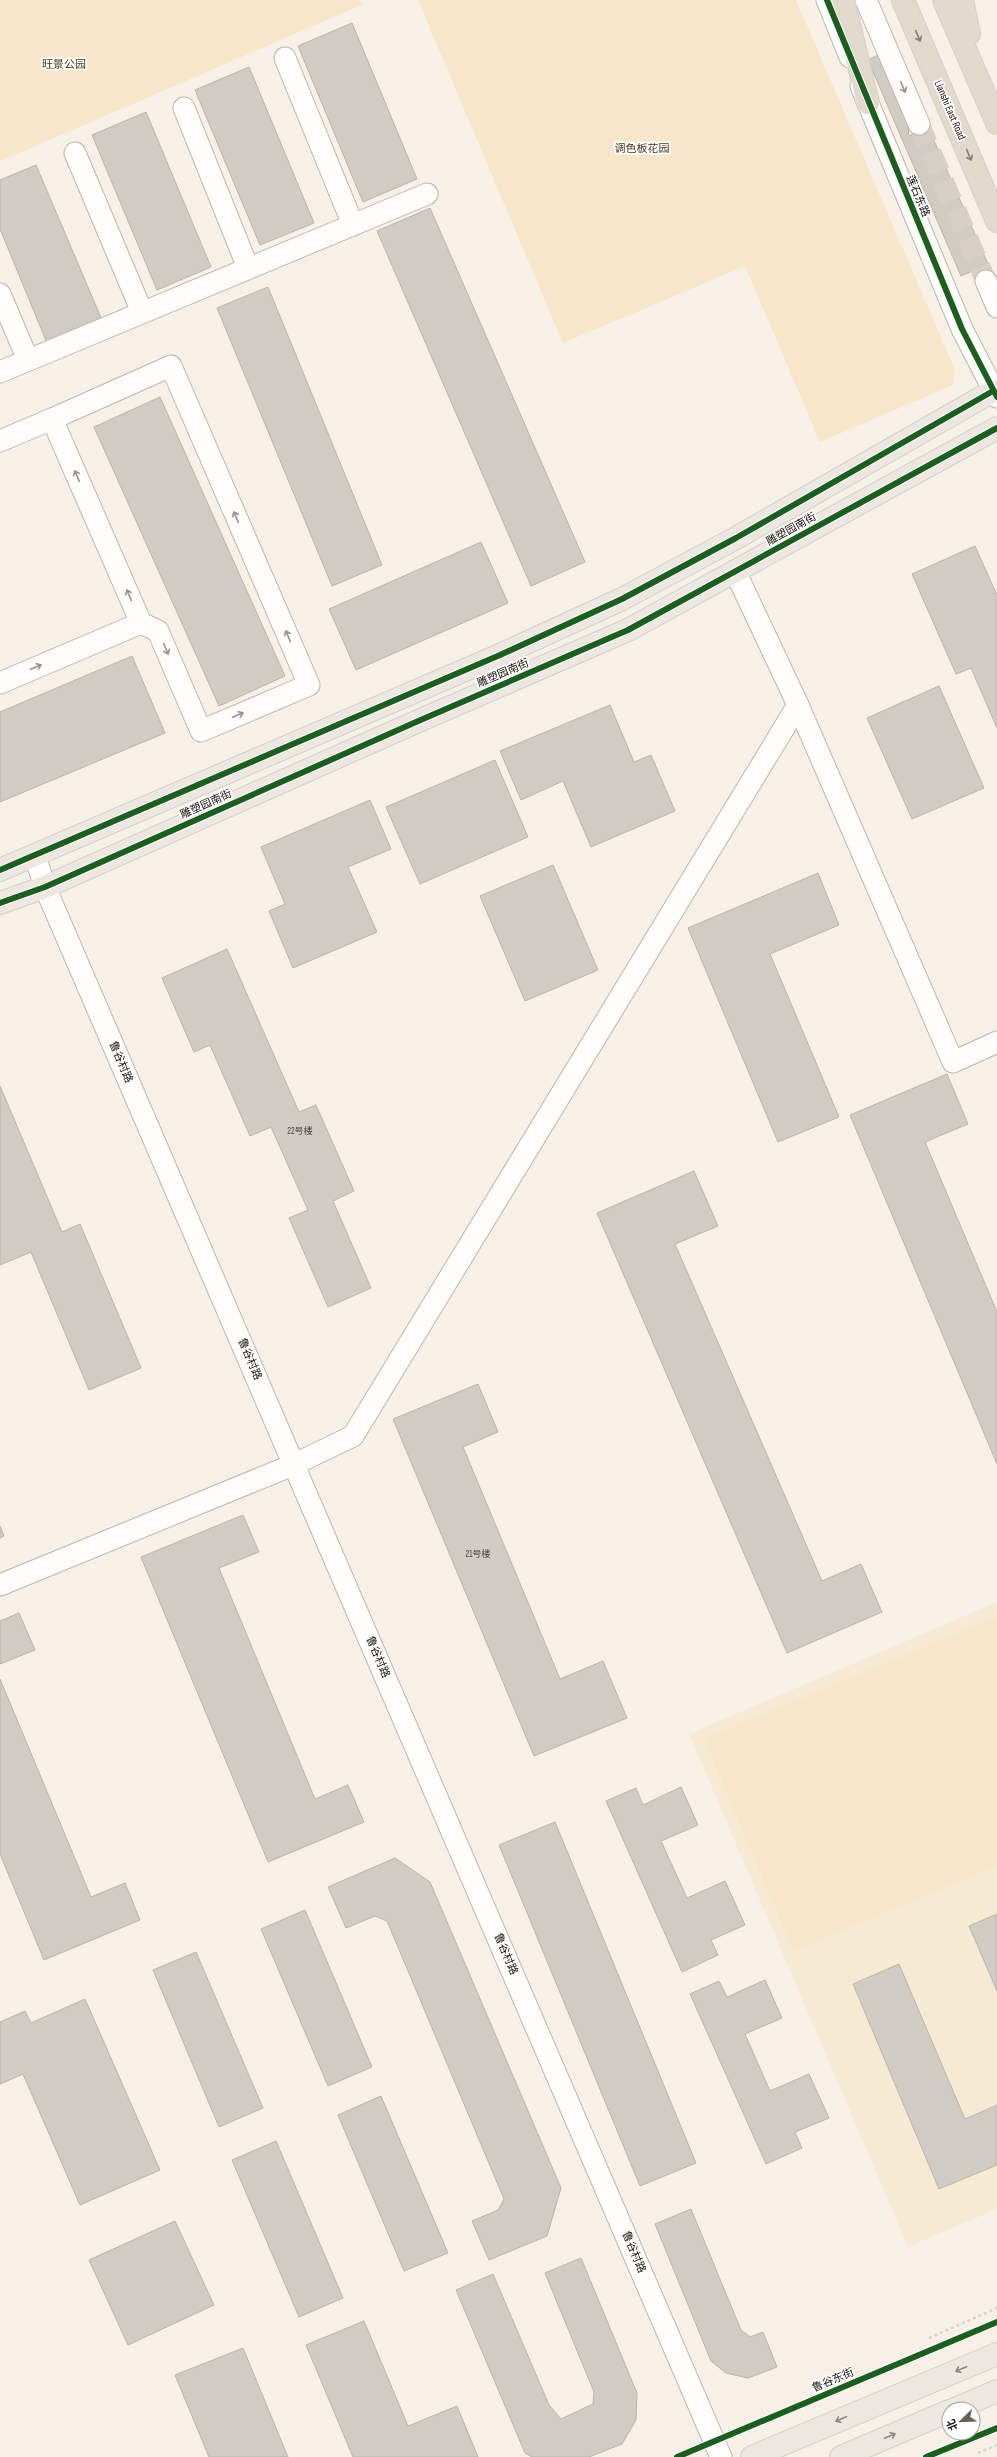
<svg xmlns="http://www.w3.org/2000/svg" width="997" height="2457" viewBox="0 0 997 2457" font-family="'Sofia Sans Condensed','Noto Sans SC',sans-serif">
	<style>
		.built { fill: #f7ead5 }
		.park { fill: #f7e6ca }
		.building { fill: #d1ccc3; stroke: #b9b4ab }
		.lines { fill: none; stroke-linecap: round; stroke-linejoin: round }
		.minor-tunnel { stroke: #d5cfc5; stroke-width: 21; stroke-dasharray: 21 10; stroke-linecap: butt }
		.minor-casing { stroke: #bcb6ae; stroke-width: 23 }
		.major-casing { stroke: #d2cfca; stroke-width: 24 }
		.highway-casing { stroke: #d2cfca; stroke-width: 24 }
		.path { stroke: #d5d3d0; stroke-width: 2.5; stroke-dasharray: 3 3; stroke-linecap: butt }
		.minor { stroke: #fefdfb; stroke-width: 21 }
		.major { stroke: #ede8df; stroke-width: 22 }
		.highway { stroke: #e0d9cc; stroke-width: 22 }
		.cycleway-casing { stroke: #fff; stroke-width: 8 }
		.cycleway { stroke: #1b5e20; stroke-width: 6 }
		.oneway { stroke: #867f75 }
		.oneway2 { stroke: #96938f }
		.oneway3 { stroke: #8d887f }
		.labels { text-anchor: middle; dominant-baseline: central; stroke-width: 3.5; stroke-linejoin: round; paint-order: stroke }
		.number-label { font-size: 9px; fill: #464038 }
		.park-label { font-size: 11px; fill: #473719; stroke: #fff }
		.street-label { font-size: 11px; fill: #17120a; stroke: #fff }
	</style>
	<rect width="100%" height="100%" fill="#f6f0e6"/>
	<path class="built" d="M997 1602V2209L908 2247 689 1734Z"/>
	<g class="park">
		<path d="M0 0H360L362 5 0 161Z"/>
		<path d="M418 0H796L955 370 953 385 820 442 745 266 563 343Z"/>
		<path d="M997 1617V1866L793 1951 704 1739Z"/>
	</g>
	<g class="building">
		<path d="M352 23 417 179 363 202 298 46Z"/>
		<path d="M882 53 906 109 909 136 928 127 988 264 961 276 868 60Z"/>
		<path d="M249 67 314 223 260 245 195 90Z"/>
		<path d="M146 112 211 267 157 290 92 135Z"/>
		<path d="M36 165 102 320 47 343 0 229V180Z"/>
		<path d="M430 208 585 562 531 586 377 231Z"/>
		<path d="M268 287 382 565 332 586 217 308Z"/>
		<path d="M160 397 285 676 219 706 94 427Z"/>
		<path d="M481 542 508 603 356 670 329 609Z"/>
		<path d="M975 546 997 595V728L971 668 956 674 912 574Z"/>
		<path d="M132 656 165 733 0 802V712Z"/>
		<path d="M939 686 984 788 912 819 867 718Z"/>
		<path d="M610 705 634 762 651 755 675 811 591 847 563 781 521 800 500 751Z"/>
		<path d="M495 760 528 837 420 884 386 807Z"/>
		<path d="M370 800 391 849 348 867 377 932 293 968 269 911 285 904 261 847Z"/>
		<path d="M553 865 598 970 525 1001 480 896Z"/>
		<path d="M818 873 839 925 770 954 839 1117 778 1142 688 928Z"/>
		<path d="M227 949 299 1112 316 1105 354 1191 333 1201 371 1288 328 1307 289 1218 308 1210 271 1127 250 1136 210 1045 194 1052 162 978Z"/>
		<path d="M947 1074 968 1124 925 1142 997 1312V1464L850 1115Z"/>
		<path d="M0 1086 62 1232 80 1224 141 1368 89 1390 31 1252 0 1265Z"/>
		<path d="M694 1171 718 1226 675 1244 822 1581 861 1564 882 1612 787 1653 597 1213Z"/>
		<path d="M478 1384 498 1432 463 1447 560 1679 603 1661 627 1718 534 1756 393 1419Z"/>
		<path d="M243 1515 259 1552 219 1568 315 1799 348 1785 364 1822 268 1862 141 1557Z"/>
		<path d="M0 1526 4 1536 0 1538Z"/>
		<path d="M19 1613 35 1650 0 1664V1621Z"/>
		<path d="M0 1679 91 1897 125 1883 140 1920 44 1960 0 1854Z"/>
		<path d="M681 1787 698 1825 661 1841 687 1898 725 1881 745 1925 711 1940 718 1955 682 1972 606 1801 636 1788 643 1805Z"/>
		<path d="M555 1822 696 2163 640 2186 499 1845Z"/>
		<path d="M395 1858 430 1882 561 2188 547 2236 489 2260 472 2221 498 2210 504 2199 387 1921 375 1916 346 1928 328 1887Z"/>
		<path d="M305 1910 372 2067 328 2086 261 1929Z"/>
		<path d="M997 1914V1991L969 1926Z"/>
		<path d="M196 1952 263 2108 219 2127 153 1970Z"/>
		<path d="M899 1964 965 2119 997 2105V2165L939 2189 853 1984Z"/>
		<path d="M765 1980 782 2018 745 2034 770 2091 809 2074 829 2118 795 2132 802 2148 766 2164 690 1994 719 1981 727 1997Z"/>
		<path d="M85 1999 160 2170 80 2205 23 2074 0 2084V2022L25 2011 31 2023Z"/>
		<path d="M381 2096 448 2253 404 2271 338 2115Z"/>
		<path d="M276 2141 343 2298 299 2317 232 2160Z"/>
		<path d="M691 2209 741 2330 750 2337 763 2332 777 2367 748 2378 726 2373 711 2361 655 2224Z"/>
		<path d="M175 2221 214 2305 128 2345 89 2260Z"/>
		<path d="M581 2258 637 2393 636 2420 622 2444 589 2457H532L525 2453 456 2290 493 2274 549 2405 561 2419 593 2404 594 2392 545 2273Z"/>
		<path d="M364 2321 408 2426 457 2406 478 2457H353L306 2345Z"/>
		<path d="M243 2348 288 2457H209L175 2375Z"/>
	</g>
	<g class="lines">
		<path class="minor-tunnel" d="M919 124 986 281"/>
		<g class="minor-casing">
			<g id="minor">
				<path d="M827 0 850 57"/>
				<path d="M866 0 919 124"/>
				<path d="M285 58 353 225"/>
				<path d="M861 86 962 329 997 397"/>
				<path d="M184 108 248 268"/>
				<path d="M75 153 142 312"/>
				<path d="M986 281 997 307"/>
				<path d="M0 294 28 360"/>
				<path d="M0 372 427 194"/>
				<path d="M52 419 171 366 309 685 201 731 158 631 141 623"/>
				<path d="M0 441 52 419 141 623 0 683"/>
				<path d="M735 571 798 705 953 1062 997 1042"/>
				<path d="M35 856 45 887 721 2457"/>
				<path d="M0 1585 295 1464 353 1436 798 705"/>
			</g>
		</g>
		<g class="major-casing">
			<g id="major">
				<path d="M0 870 500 655 622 599 736 538 993 391"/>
				<path d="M0 903 45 887 416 722 628 630 997 428"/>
				<path d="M955 2409 997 2391"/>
				<path d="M752 2457 997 2354"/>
				<path d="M841 2457 949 2411"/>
			</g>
		</g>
		<g class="highway-casing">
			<g id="highway">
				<path d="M843 0 868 103"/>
				<path d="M903 0 997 221"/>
				<path d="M944 0 997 123"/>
				<path d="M962 0 969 34"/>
			</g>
		</g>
		<g class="path">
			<path d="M929 2338 997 2308"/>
			<path d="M978 2453 997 2445"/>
		</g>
		<use href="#minor" class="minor"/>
		<use href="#major" class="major"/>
		<use href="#highway" class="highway"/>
		<g class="cycleway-casing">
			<g id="cycleway">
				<path d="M827 0 962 329 997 397"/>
				<path d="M0 870 500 655 622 599 736 538 993 391"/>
				<path d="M0 903 45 887 416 722 628 630 997 428"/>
				<path d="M677 2457 997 2322"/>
				<path d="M926 2457 997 2428"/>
			</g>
		</g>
		<use href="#cycleway" class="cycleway"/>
	</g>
	<defs><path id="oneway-shaft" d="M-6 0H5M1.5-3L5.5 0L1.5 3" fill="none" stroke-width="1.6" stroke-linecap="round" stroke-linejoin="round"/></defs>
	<g class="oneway">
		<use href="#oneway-shaft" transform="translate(918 36) rotate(67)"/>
		<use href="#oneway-shaft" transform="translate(969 155) rotate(67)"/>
	</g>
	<g class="oneway2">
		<use href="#oneway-shaft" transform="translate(903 87) rotate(67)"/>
		<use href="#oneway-shaft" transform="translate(77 476) rotate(-113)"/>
		<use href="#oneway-shaft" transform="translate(236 517) rotate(-113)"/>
		<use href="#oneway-shaft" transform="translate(129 595) rotate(-113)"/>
		<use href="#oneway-shaft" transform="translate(288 636) rotate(-113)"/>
		<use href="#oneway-shaft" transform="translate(166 649) rotate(67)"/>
		<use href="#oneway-shaft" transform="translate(36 667) rotate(-23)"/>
		<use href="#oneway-shaft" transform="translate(238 715) rotate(-23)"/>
	</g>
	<g class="oneway3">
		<use href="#oneway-shaft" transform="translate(961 2369) rotate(157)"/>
		<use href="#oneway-shaft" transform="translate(841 2419) rotate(157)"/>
		<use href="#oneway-shaft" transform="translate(890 2436) rotate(-23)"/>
	</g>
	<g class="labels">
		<g class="number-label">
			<text x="300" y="1131">22号楼</text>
			<text x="478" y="1554">21号楼</text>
		</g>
		<g class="park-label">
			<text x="64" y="64">旺景公园</text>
			<text x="642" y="148">调色板花园</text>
		</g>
		<g class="street-label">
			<text transform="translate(950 110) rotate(67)">Lianshi East Road</text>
			<text transform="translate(918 196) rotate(67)">莲石东路</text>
			<text transform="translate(791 529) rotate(-29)">雕塑园南街</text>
			<text transform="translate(503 673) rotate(-23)">雕塑园南街</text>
			<text transform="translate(206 804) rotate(-24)">雕塑园南街</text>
			<text transform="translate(121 1062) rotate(67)">鲁谷村路</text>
			<text transform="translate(250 1359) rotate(67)">鲁谷村路</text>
			<text transform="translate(378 1657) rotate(67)">鲁谷村路</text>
			<text transform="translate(506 1954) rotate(67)">鲁谷村路</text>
			<text transform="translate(634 2252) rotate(67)">鲁谷村路</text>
			<text transform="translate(833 2380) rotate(-23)">鲁谷东街</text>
		</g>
	</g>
	<g transform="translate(961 2421) rotate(247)"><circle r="19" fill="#ffffff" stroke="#a2a09d"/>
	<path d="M0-3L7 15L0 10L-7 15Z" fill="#656057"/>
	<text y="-6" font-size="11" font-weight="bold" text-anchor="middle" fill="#17120a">北</text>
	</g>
</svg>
